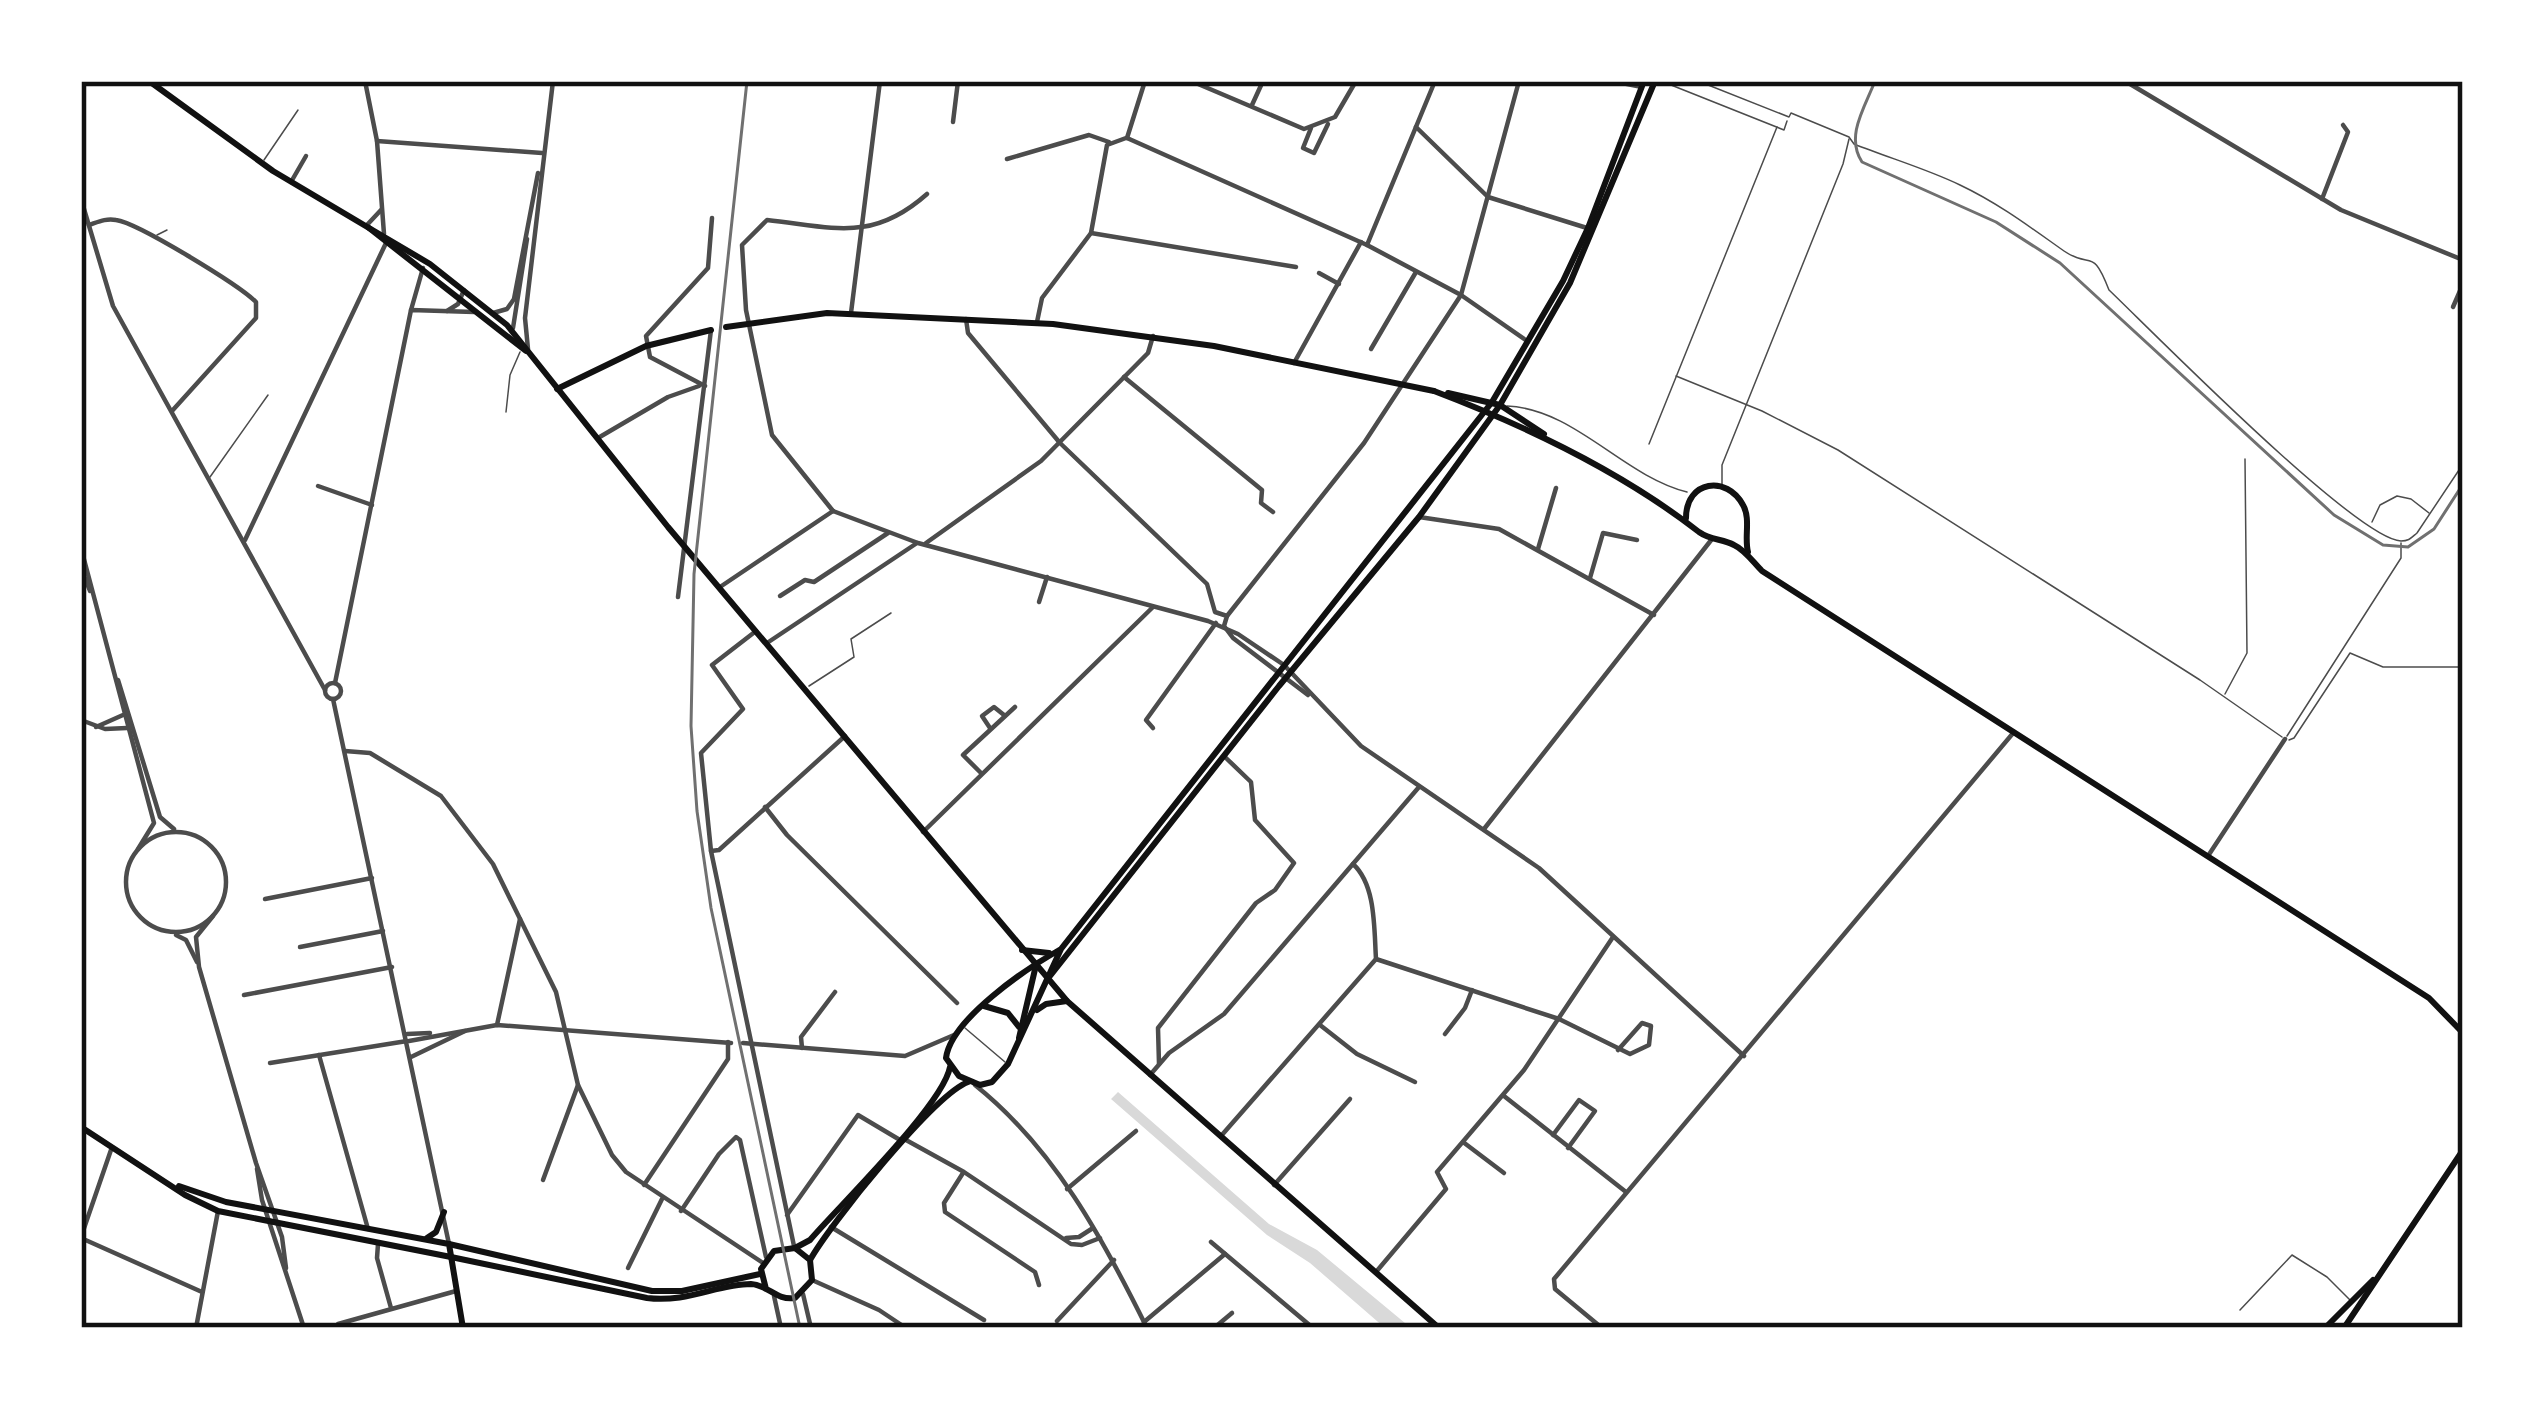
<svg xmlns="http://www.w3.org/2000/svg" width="2544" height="1409" viewBox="0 0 2544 1409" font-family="'Golos Text',sans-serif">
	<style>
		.water { fill: #d9d9d9 }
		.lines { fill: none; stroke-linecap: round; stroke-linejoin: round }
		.service { stroke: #4c4c4c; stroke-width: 1.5 }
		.minor { stroke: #4c4c4c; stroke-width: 4.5 }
		.tertiary { stroke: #4c4c4c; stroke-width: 4.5 }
		.secondary { stroke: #111; stroke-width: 6 }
		.primary { stroke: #111; stroke-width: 6 }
		.tram { stroke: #707070; stroke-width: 3 }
		.rail { stroke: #707070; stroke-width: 3 }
		.neatline { fill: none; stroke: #111; stroke-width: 4.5 }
	</style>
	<rect width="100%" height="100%" fill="#fff"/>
	<path class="water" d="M1118 1092 1269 1224 1317 1250 1411 1328H1385L1310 1263 1267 1235 1111 1099Z"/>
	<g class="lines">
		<g class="service">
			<path d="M1661 81 1784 130 1787 121"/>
			<path d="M1698 81 1789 117 1791 113 1849 137 1854 144C1889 158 1927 169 1960 185 1998 203 2030 227 2064 251 2092 270 2092 246 2109 290 2152 331 2356 539 2401 541 2409 541 2411 538 2417 533L2463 464"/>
			<path d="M264 160 298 110"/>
			<path d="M157 235 167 230"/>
			<path d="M1676 376 1762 411 1838 450 2200 680 2282 737"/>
			<path d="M1507 406C1575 409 1623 476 1687 492"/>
			<path d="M506 412 510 375 520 352"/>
			<path d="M1649 444 1777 127"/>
			<path d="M210 477 268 395"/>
			<path d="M1722 485V465L1843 164 1849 139"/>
			<path d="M2372 522 2380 505 2397 496 2411 499 2429 513"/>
			<path d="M809 686 854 657 851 639 891 613"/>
			<path d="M2225 694 2247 653 2245 459"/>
			<path d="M2287 736 2401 558V543"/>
			<path d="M2289 740 2294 738 2350 653 2383 667H2463"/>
			<path d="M965 1028 1005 1062"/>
			<path d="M2240 1310 2292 1255 2327 1277 2351 1301"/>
		</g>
		<g class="minor">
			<path d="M365 81 377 141 384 234"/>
			<path d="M1191 81 1304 129 1335 117 1356 81"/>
			<path d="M1612 81 1642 87"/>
			<path d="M2125 81 2341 210 2463 260"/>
			<path d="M1252 105 1263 81"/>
			<path d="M953 122 958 81"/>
			<path d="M1416 127 1488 197 1587 228"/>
			<path d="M1311 128 1303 148 1314 153 1328 124"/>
			<path d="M1127 138 1367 245 1461 295 1527 341"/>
			<path d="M1127 138 1145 81"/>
			<path d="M377 141 542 153"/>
			<path d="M1007 159 1089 135 1109 142"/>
			<path d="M291 182 306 156"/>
			<path d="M2322 199 2348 132 2343 125"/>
			<path d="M89 225C98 222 106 218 116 220 138 223 239 285 256 302V318L172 411"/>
			<path d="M366 226 381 210"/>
			<path d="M1091 233 1296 267"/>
			<path d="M1367 245 1435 81"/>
			<path d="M1319 273 1339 284"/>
			<path d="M2453 307 2463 284"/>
			<path d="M411 310 423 268"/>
			<path d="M851 313 880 81"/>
			<path d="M966 319 968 333 1060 443 1207 584 1215 612 1227 616 1224 626 1233 638 1308 695"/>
			<path d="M1037 322 1042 298 1091 233 1107 145 1126 138"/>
			<path d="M1371 349 1416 272"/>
			<path d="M1294 363 1361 242"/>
			<path d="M1124 377 1262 490 1261 503 1273 512"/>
			<path d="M705 386 650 357 646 336 708 268 712 218"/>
			<path d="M598 438 668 397 699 386"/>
			<path d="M318 486 372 505"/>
			<path d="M833 511 918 543 1208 621 1238 634 1284 665 1361 746 1539 868 1744 1056"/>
			<path d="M833 511 772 435 746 310 742 245 767 220C833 227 872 243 927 194"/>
			<path d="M1419 517 1499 529 1654 615"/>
			<path d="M926 543 1041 461 1148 353 1153 336"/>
			<path d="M81 548 154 823 138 849"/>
			<path d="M1538 549 1556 488"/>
			<path d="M81 568 90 591"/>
			<path d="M1590 578 1603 533 1637 540"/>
			<path d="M720 587 833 511"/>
			<path d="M780 596 805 580 814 582 888 533"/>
			<path d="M678 597 711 330"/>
			<path d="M1039 602 1047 577"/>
			<path d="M1227 616 1364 443 1461 295 1519 81"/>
			<path d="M767 643 917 543"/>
			<path d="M118 680 160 817 174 829"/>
			<path d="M81 720 105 729 127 728"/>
			<path d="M96 727 123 715"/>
			<path d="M990 728 982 716 994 707 1004 715"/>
			<path d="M1153 728 1146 720 1216 623"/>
			<path d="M345 751 370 753 441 796 493 864 556 992 578 1085 612 1155 626 1172 763 1263"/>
			<path d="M981 773 963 755 1015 707"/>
			<path d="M765 807 787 835 957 1003"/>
			<path d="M1484 829 1712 539"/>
			<circle cx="176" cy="882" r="50"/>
			<path d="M923 832 1153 607"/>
			<path d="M711 851 701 753 743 709 712 665 756 631"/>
			<path d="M2208 856 2285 739"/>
			<path d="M265 899 372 878"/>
			<path d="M213 916 196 937 199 967 256 1163 282 1237 286 1268"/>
			<path d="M176 935 186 940 197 962"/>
			<path d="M300 947 383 931"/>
			<path d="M1376 959 1559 1019 1630 1054 1649 1045 1651 1026 1642 1023 1618 1050"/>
			<path d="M244 995 392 967"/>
			<path d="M497 1025 520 919"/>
			<path d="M1320 1025 1357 1054 1415 1082"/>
			<path d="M1445 1034 1465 1008 1472 990"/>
			<path d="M802 1048 801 1037 835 992"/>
			<path d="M319 1055 368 1229"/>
			<path d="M270 1063 407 1041"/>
			<path d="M1159 1064 1158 1028 1256 903 1275 890 1294 863 1255 820 1251 782 1226 758"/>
			<path d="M1150 1075 1169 1053 1224 1014 1419 787"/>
			<path d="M1504 1096 1626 1192"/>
			<path d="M1553 1135 1579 1100 1595 1111 1568 1148"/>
			<path d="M1221 1136 1376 959C1374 928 1376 885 1353 864"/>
			<path d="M906 1140 964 1172 1071 1244 1082 1245 1100 1238"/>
			<path d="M1463 1142 1504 1173"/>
			<path d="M257 1169 262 1200 304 1328"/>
			<path d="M963 1173 944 1203 945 1212 1035 1272 1039 1285"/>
			<path d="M543 1180 578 1085"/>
			<path d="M644 1185 728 1059V1042"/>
			<path d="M1274 1185 1350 1099"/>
			<path d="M1067 1189 1136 1131"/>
			<path d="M681 1211 719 1154 736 1137 740 1140 766 1257"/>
			<path d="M787 1215 858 1115 900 1140"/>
			<path d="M831 1227 984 1320"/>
			<path d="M81 1237 112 1147"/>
			<path d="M81 1238 202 1292"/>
			<path d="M1066 1238 1079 1237 1093 1228"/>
			<path d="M1211 1242 1313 1328"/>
			<path d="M378 1244 377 1258 391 1308"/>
			<path d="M794 1246 711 851 719 850 845 736"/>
			<path d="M628 1268 662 1199"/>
			<path d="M1376 1272 1446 1189 1437 1172 1524 1070 1613 937"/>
			<path d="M812 1280 879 1310 906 1328"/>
			<path d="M803 1294 811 1328"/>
			<path d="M774 1296 781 1328"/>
			<path d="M1057 1321 1114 1260"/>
			<path d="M1144 1322 1225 1254"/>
			<path d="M338 1324 456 1291"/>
			<path d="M196 1328 218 1211"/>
			<path d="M1214 1328 1232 1313"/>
		</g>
		<g class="tertiary">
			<path d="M81 199 113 306 325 690"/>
			<path d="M447 311 458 304 464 290"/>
			<path d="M493 313 507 309 514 299 538 173"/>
			<path d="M513 328 527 239"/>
			<path d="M528 349 525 318 553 81"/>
			<path d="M245 540 386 243"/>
			<path d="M335 683 411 310 474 312"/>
			<circle cx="333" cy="691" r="8"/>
			<path d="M333 699 449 1244"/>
			<path d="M407 1034 430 1033"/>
			<path d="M409 1041 497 1025 731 1043"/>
			<path d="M743 1043 905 1056 954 1035"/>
			<path d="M411 1057 465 1031"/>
			<path d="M975 1085C1054 1148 1103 1239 1147 1328"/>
			<path d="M1602 1328 1555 1289 1554 1279 2014 732"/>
		</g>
		<g class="secondary">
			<path d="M149 81 273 171 369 228 526 351"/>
			<path d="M369 228 430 264 507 325 668 527 1067 1001 1439 1328"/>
			<path d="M726 327 827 313 1053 324 1214 346 1434 391"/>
			<path d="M557 389 646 346 711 330"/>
			<path d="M1434 391C1526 426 1622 472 1699 532 1710 540 1723 539 1734 545 1745 550 1753 562 1762 571L2429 998 2463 1033"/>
			<path d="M1448 393 1500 405 1544 434"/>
			<path d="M1686 518C1686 480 1727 475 1743 505 1751 519 1744 537 1748 552"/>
			<path d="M1061 949C1027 968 951 1019 946 1058L959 1076 980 1085 992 1082 1008 1064 1061 949 1492 402 1563 281 1588 228 1644 81"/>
			<path d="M1022 950 1049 953"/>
			<path d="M1050 976 1279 686 1419 517 1500 405 1570 283 1655 81"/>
			<path d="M984 1006 1008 1013 1019 1027"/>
			<path d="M1037 1010 1046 1004 1067 1001"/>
			<path d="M1019 1038 1036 965"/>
			<path d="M449 1244 652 1291H682L760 1274"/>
			<path d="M795 1248 810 1240C840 1205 943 1105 950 1067"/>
			<path d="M451 1257 647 1298C688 1303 717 1284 751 1284 769 1285 776 1301 795 1298L812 1280 810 1260 795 1248 774 1251 761 1269 766 1289"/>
			<path d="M810 1260C830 1224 934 1095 968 1082"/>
			<path d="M2325 1328 2373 1280"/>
			<path d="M2344 1328 2463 1150"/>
		</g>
		<g class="primary">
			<path d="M81 1127 185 1195 218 1211 451 1257"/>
			<path d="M179 1186 226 1202 449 1244 463 1328"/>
			<path d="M427 1238 436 1232 444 1212"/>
		</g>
		<path class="tram" d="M1875 81C1865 107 1845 136 1862 162L1996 222 2060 263 2334 515 2383 545 2408 547 2434 529 2463 484"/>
		<path class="rail" d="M747 81 694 574 691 726 697 811 711 908 800 1328"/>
	</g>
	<rect width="2544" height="1409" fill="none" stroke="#ffffff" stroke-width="168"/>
	<rect x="84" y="84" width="2376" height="1241" class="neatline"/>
</svg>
